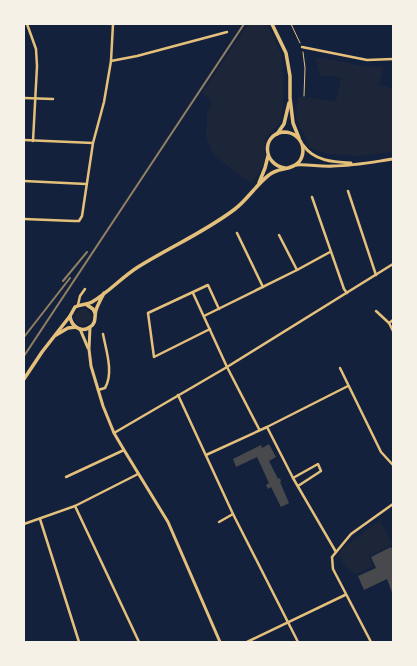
<svg xmlns="http://www.w3.org/2000/svg" width="417" height="666" viewBox="0 0 417 666" font-family="'Golos Text',sans-serif">
	<style>
		.green { fill: #1d2539 }
		.building { fill: #48494c }
		.lines { fill: none; stroke-linecap: round; stroke-linejoin: round }
		.path { stroke: #e5c07b; stroke-width: 1 }
		.minor { stroke: #e5c07b; stroke-width: 2.5 }
		.tertiary { stroke: #e5c07b; stroke-width: 3 }
		.secondary { stroke: #e5c07b; stroke-width: 3.5 }
		.rail { stroke: #918062; stroke-width: 2 }
	</style>
	<rect width="100%" height="100%" fill="#14213d"/>
	<g class="green">
		<path d="M248 24H267C272 35 279 46 282 58 284 69 285 112 280 122 277 128 269 132 266 138 263 144 265 150 265 156 265 167 257 175 252 183L238 174 213 154 206 136 207 114 212 101 202 93Z"/>
		<path d="M315 57C339 60 360 68 384 67L379 84 393 89V152L360 156 328 154 309 147C307 136 300 130 297 120 295 113 298 104 298 97L336 101 341 78 320 75Z"/>
		<circle cx="83" cy="317" r="8"/>
		<path d="M380 520 392 545 369 556 373 566 356 574 346 567 339 556 342 549Z"/>
	</g>
	<g class="building">
		<path d="M269 444 276 457 269 461 278 479 280 478 281 482H280L289 503 281 507 271 487 268 489 266 485 269 483 257 457 236 467 233 459 261 445 262 448Z"/>
		<path d="M391 547 393 551V559L392 560 393 562V595L387 579 364 590 358 576 376 568 371 557Z"/>
	</g>
	<g class="lines">
		<g class="path">
			<path d="M291 24 300 43"/>
			<path d="M303 52 305 68 304 96"/>
		</g>
		<g class="minor">
			<path d="M27 24 36 49 37 66 33 141"/>
			<path d="M302 47 367 60 393 59"/>
			<path d="M111 61 137 56 227 32"/>
			<path d="M24 98 53 99"/>
			<path d="M24 140 93 143"/>
			<path d="M24 181 86 184"/>
			<path d="M348 191 376 275"/>
			<path d="M312 197 344 289 347 293"/>
			<path d="M24 219 74 221H79L82 216 93 143 104 102 111 61 113 24"/>
			<path d="M237 233 263 287"/>
			<path d="M279 235 297 270"/>
			<path d="M193 293 227 367 259 429"/>
			<path d="M78 305 80 296 85 289"/>
			<path d="M376 311 389 323 393 331"/>
			<path d="M204 316 297 270 330 252"/>
			<path d="M389 323 393 320"/>
			<path d="M210 329 154 357 148 313 208 285 219 309"/>
			<path d="M340 368 381 452 393 465"/>
			<path d="M98 390 105 388C114 373 106 350 103 334"/>
			<path d="M178 395 233 514 298 642"/>
			<path d="M267 427 293 478 336 552"/>
			<path d="M114 433 227 367 393 264"/>
			<path d="M206 455 267 427 348 386"/>
			<path d="M66 477 124 450"/>
			<path d="M293 478 318 464 321 471 298 486"/>
			<path d="M75 506 139 642"/>
			<path d="M40 519 79 642"/>
			<path d="M219 522 233 514"/>
			<path d="M24 524 75 506 138 474"/>
			<path d="M247 642 345 595"/>
			<path d="M371 642 333 569 332 557 351 534 393 504"/>
		</g>
		<g class="tertiary">
			<path d="M303 145C314 161 333 162 351 163"/>
			<path d="M296 165C308 164 321 167 333 166 353 166 373 162 393 159"/>
			<path d="M90 327 89 349 91 366 103 406 114 433 124 450 168 522 220 642"/>
			<path d="M80 329 88 348"/>
		</g>
		<g class="secondary">
			<path d="M272 24 286 53 290 76V98L293 123 299 138"/>
			<path d="M277 134 284 124 289 103"/>
			<path d="M259 183 265 168 268 156"/>
			<path d="M104 293C101 299 98 304 96 310 94 316 97 323 90 327 80 334 71 325 70 316L75 307C81 304 87 305 92 302 109 292 122 277 138 267 170 247 205 232 235 209 248 199 256 185 269 175 278 167 291 171 299 162 305 154 304 143 297 137 294 134 288 132 283 132 261 135 263 165 285 168"/>
			<path d="M87 305 93 309 95 313"/>
			<path d="M56 335 68 328 76 327"/>
			<path d="M24 379 42 352 70 316"/>
		</g>
		<g class="rail">
			<path d="M63 281 87 252"/>
			<path d="M24 337 70 278"/>
			<path d="M24 356 244 24"/>
		</g>
	</g>
	<rect width="417" height="666" fill="none" stroke="#f6f1e7" stroke-width="50"/>
</svg>
